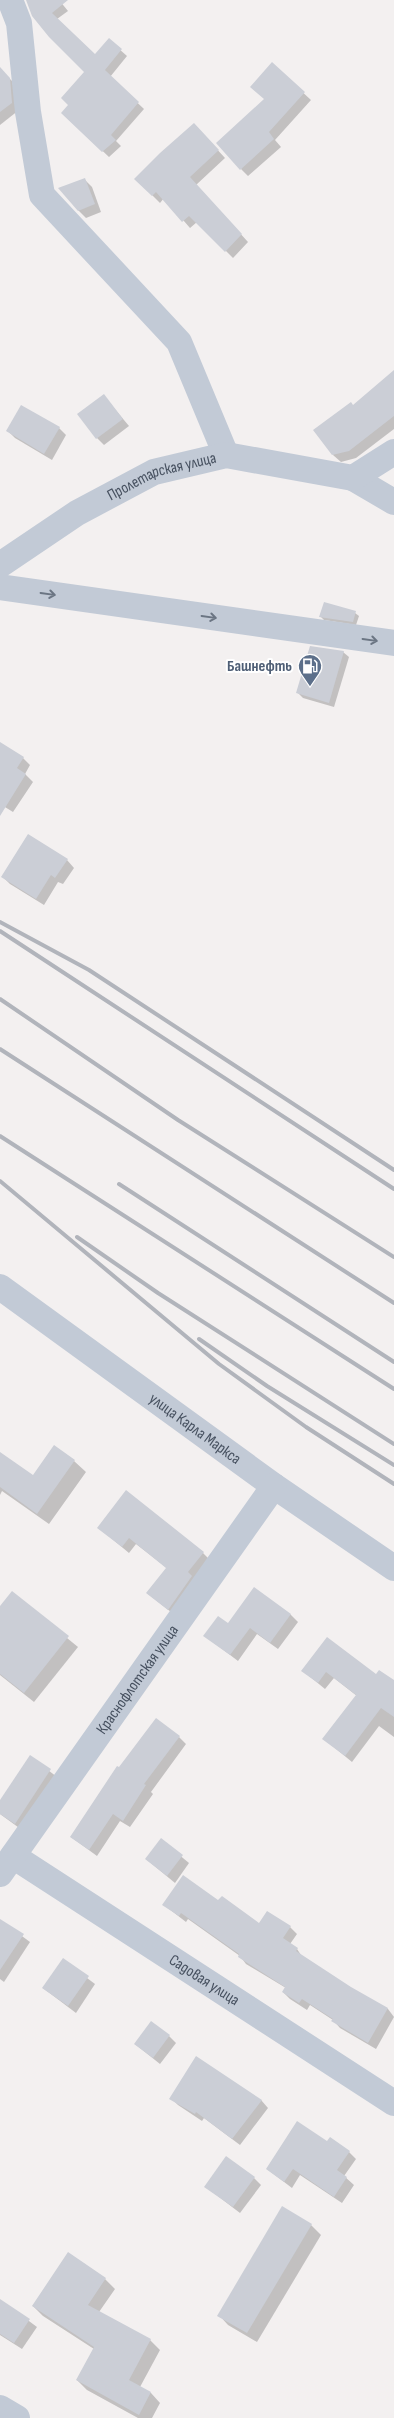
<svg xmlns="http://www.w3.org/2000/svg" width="394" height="2418" viewBox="0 0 394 2418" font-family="'Sofia Sans Condensed',sans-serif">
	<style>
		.shadow { fill: #0003 }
		.building { fill: #cbced6 }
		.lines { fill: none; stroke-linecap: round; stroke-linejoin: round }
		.minor { stroke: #c2cad6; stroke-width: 26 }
		.rail { stroke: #b1b4bb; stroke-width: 4 }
		.oneway { stroke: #6b7583 }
		.labels { text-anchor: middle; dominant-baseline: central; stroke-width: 4; stroke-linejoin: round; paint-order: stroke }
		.street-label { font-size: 16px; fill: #46505f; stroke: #fff }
		.service-label { font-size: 16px; font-weight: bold; fill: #4e5e75; stroke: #fff; text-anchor: end }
	</style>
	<rect width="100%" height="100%" fill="#f3f0f0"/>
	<g class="shadow">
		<path d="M27 0H59L68 11 57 19 95 56 109 40 127 56 110 77 144 109 116 141 121 146 109 157 69 119 70 105 85 72Z"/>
		<path d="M272 64 311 100 275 140 281 147 248 176 241 169 265 100Z"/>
		<path d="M5 74 12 81 19 110 0 125V78Z"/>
		<path d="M201 132 225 158 196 185 248 242 233 258 197 222 190 228 164 198 160 203 136 179Z"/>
		<path d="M85 180 92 187 101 212 86 218 78 210Z"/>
		<path d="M394 371V429L356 458 341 462 333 455 353 407Z"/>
		<path d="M103 395 129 426 104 445 97 438Z"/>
		<path d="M59 428 66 435 52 460 15 438 8 431Z"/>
		<path d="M355 613 359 616 356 625 324 620 321 617Z"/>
		<path d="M343 652 349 657 334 707 303 698 298 693Z"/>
		<path d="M0 757 23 758 30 765 25 774 33 782 13 812 0 804Z"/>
		<path d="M67 860 74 868 63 884 58 882 44 905 10 884 3 877Z"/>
		<path d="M0 1454 33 1477 74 1461 86 1472 49 1524 2 1491 0 1495Z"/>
		<path d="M99 1528 203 1553 210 1560 176 1616 147 1593 167 1568 136 1544 129 1553Z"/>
		<path d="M12 1593 78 1647 34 1702 0 1675V1608Z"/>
		<path d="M290 1614 298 1622 278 1649 257 1634 238 1661 205 1636 228 1624Z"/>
		<path d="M327 1639 376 1676 394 1682V1737L379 1726 352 1762 324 1739 357 1696 334 1678 325 1689 303 1671Z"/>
		<path d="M179 1737 186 1744 151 1792 153 1794 130 1827 120 1821 97 1856 71 1837 119 1769Z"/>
		<path d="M31 1757 57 1777 22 1830 0 1814V1803Z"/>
		<path d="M161 1840 189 1863 175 1883 146 1859Z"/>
		<path d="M218 1902 260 1925 290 1927 297 1934 290 1944 297 1949 303 1958 350 1988 388 2009 394 2017 376 2049 340 2028 333 2020 310 2005 307 2010 290 1999 283 1992 286 1988 246 1964 240 1956 188 1919 186 1922 164 1905Z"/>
		<path d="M0 1920 30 1942 4 1982 0 1979Z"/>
		<path d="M63 1960 95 1984 76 2013 43 1988Z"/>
		<path d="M169 2036 176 2043 160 2064 135 2044Z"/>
		<path d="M171 2098 261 2100 268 2108 240 2145 204 2118 202 2121 178 2105Z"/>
		<path d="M328 2143 349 2152 356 2159 344 2176 354 2185 342 2203 300 2175 292 2188 267 2169Z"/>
		<path d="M254 2178 261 2185 240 2213 206 2187Z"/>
		<path d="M311 2225 321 2235 257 2342 228 2325 219 2315Z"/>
		<path d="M105 2279 115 2289 99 2312 150 2340 160 2350 140 2387 151 2393 160 2403 152 2418H138L87 2390 77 2380 94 2349 43 2316 33 2306Z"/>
		<path d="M6 2304 37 2327 22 2349 0 2335V2313Z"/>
	</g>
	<g class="building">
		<path d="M26 0H68L52 13 95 54 109 38 122 49 105 70 139 102 111 135 116 140 102 152 61 113 68 105 61 98 84 72 49 37 32 16Z"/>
		<path d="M272 62 305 92 269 132 274 139 240 170 216 143 264 99 250 87Z"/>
		<path d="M0 67 10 78 12 103 0 112Z"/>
		<path d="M194 123 219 150 190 177 242 234 225 252 189 216 182 222 156 192 152 196 134 179 160 153Z"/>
		<path d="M85 178 95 204 78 211 58 188Z"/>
		<path d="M394 370V416L349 451 332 455 313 430 351 402 353 405Z"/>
		<path d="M104 394 123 419 96 439 77 414Z"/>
		<path d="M21 405 60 427 44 454 6 431Z"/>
		<path d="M324 602 356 611 353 622 319 617Z"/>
		<path d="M310 646 344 651 329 703 296 693Z"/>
		<path d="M0 742 24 757 17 768 26 774 0 816Z"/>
		<path d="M28 834 68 859 55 878 51 875 36 899 1 877Z"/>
		<path d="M54 1445 75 1460 37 1514 0 1487V1452L33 1475Z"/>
		<path d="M126 1490 204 1552 188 1572 192 1576 168 1610 146 1593 166 1568 129 1538 122 1547 97 1528Z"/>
		<path d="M254 1587 291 1614 270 1643 250 1628 230 1655 203 1636 218 1616 228 1623Z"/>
		<path d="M12 1591 69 1636 24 1693 0 1674V1606Z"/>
		<path d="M327 1637 376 1674 379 1670 394 1680V1717L381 1708 345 1756 322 1739 356 1695 326 1672 318 1683 301 1671Z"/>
		<path d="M156 1718 180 1736 144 1784 146 1785 123 1821 113 1814 89 1850 70 1837 117 1766 119 1767Z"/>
		<path d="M30 1755 51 1769 15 1824 0 1814V1800Z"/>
		<path d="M161 1838 183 1855 167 1876 145 1859Z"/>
		<path d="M183 1875 218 1900 222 1896 259 1923 267 1911 291 1926 283 1938 298 1948 296 1951 351 1987 388 2008 368 2043 331 2021 333 2019 302 1999 299 2003 282 1992 285 1987 238 1957 239 1954 181 1913 179 1916 162 1905Z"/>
		<path d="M0 1919 24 1934 0 1970Z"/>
		<path d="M63 1958 89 1976 68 2006 42 1988Z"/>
		<path d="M151 2021 170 2035 153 2058 134 2044Z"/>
		<path d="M196 2056 262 2100 232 2139 196 2112 195 2114 169 2099Z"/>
		<path d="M297 2121 327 2141 330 2137 350 2151 337 2170 347 2177 334 2197 293 2169 284 2182 266 2169Z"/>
		<path d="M226 2156 255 2177 233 2207 204 2187Z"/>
		<path d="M282 2206 312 2224 247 2333 217 2316Z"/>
		<path d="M68 2252 106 2278 88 2305 151 2339 129 2380 151 2392 139 2415 76 2380 94 2347 32 2306Z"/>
		<path d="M0 2299 30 2319 14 2343 0 2334Z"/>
	</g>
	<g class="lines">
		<g class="minor">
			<path d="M10 0 19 23 28 112 42 195 179 342 226 455"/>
			<path d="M353 478 394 502"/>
			<path id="s1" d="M0 565 77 513 154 472 226 455 353 478 394 452"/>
			<path d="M0 587 394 643"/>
			<path id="s2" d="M0 1287 274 1486 394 1568"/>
			<path id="s3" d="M13 1856 394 2103"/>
			<path id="s4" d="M0 1874 274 1486"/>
			<path d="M0 2408 17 2418"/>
		</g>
		<g class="rail">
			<path d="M0 922 89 970 394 1170"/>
			<path d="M0 931 394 1189"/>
			<path d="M0 999 178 1120 394 1257"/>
			<path d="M0 1049 394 1303"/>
			<path d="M0 1136 394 1389"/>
			<path d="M0 1181 219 1364 306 1427 394 1484"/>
			<path d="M119 1184 394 1362"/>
			<path d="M77 1237 158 1293 394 1444"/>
			<path d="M199 1339 267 1386 394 1465"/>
		</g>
	</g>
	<defs><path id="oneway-shaft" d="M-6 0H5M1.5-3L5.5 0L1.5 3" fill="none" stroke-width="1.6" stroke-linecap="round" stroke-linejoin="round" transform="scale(1.25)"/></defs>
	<g class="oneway">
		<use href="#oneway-shaft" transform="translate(48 594) rotate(8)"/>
		<use href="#oneway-shaft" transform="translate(209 617) rotate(8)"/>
		<use href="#oneway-shaft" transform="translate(370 640) rotate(8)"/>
	</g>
	<defs>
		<g id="fuel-pin" transform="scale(1.25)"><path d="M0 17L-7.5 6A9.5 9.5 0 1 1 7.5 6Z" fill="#5c6f8a" stroke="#fff"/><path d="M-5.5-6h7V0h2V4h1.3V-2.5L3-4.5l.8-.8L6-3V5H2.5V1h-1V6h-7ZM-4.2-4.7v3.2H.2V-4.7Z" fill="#fff"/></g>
	</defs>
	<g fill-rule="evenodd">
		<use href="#fuel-pin" x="310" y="666"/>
	</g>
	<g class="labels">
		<g class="street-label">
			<text stroke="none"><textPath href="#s1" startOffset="186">Пролетарская улица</textPath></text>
			<text stroke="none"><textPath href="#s2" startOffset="241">улица Карла Маркса</textPath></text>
			<text stroke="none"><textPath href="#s4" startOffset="238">Краснофлотская улица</textPath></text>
			<text stroke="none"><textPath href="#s3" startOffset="228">Садовая улица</textPath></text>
		</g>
		<g class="service-label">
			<text x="292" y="666">Башнефть</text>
		</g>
	</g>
</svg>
